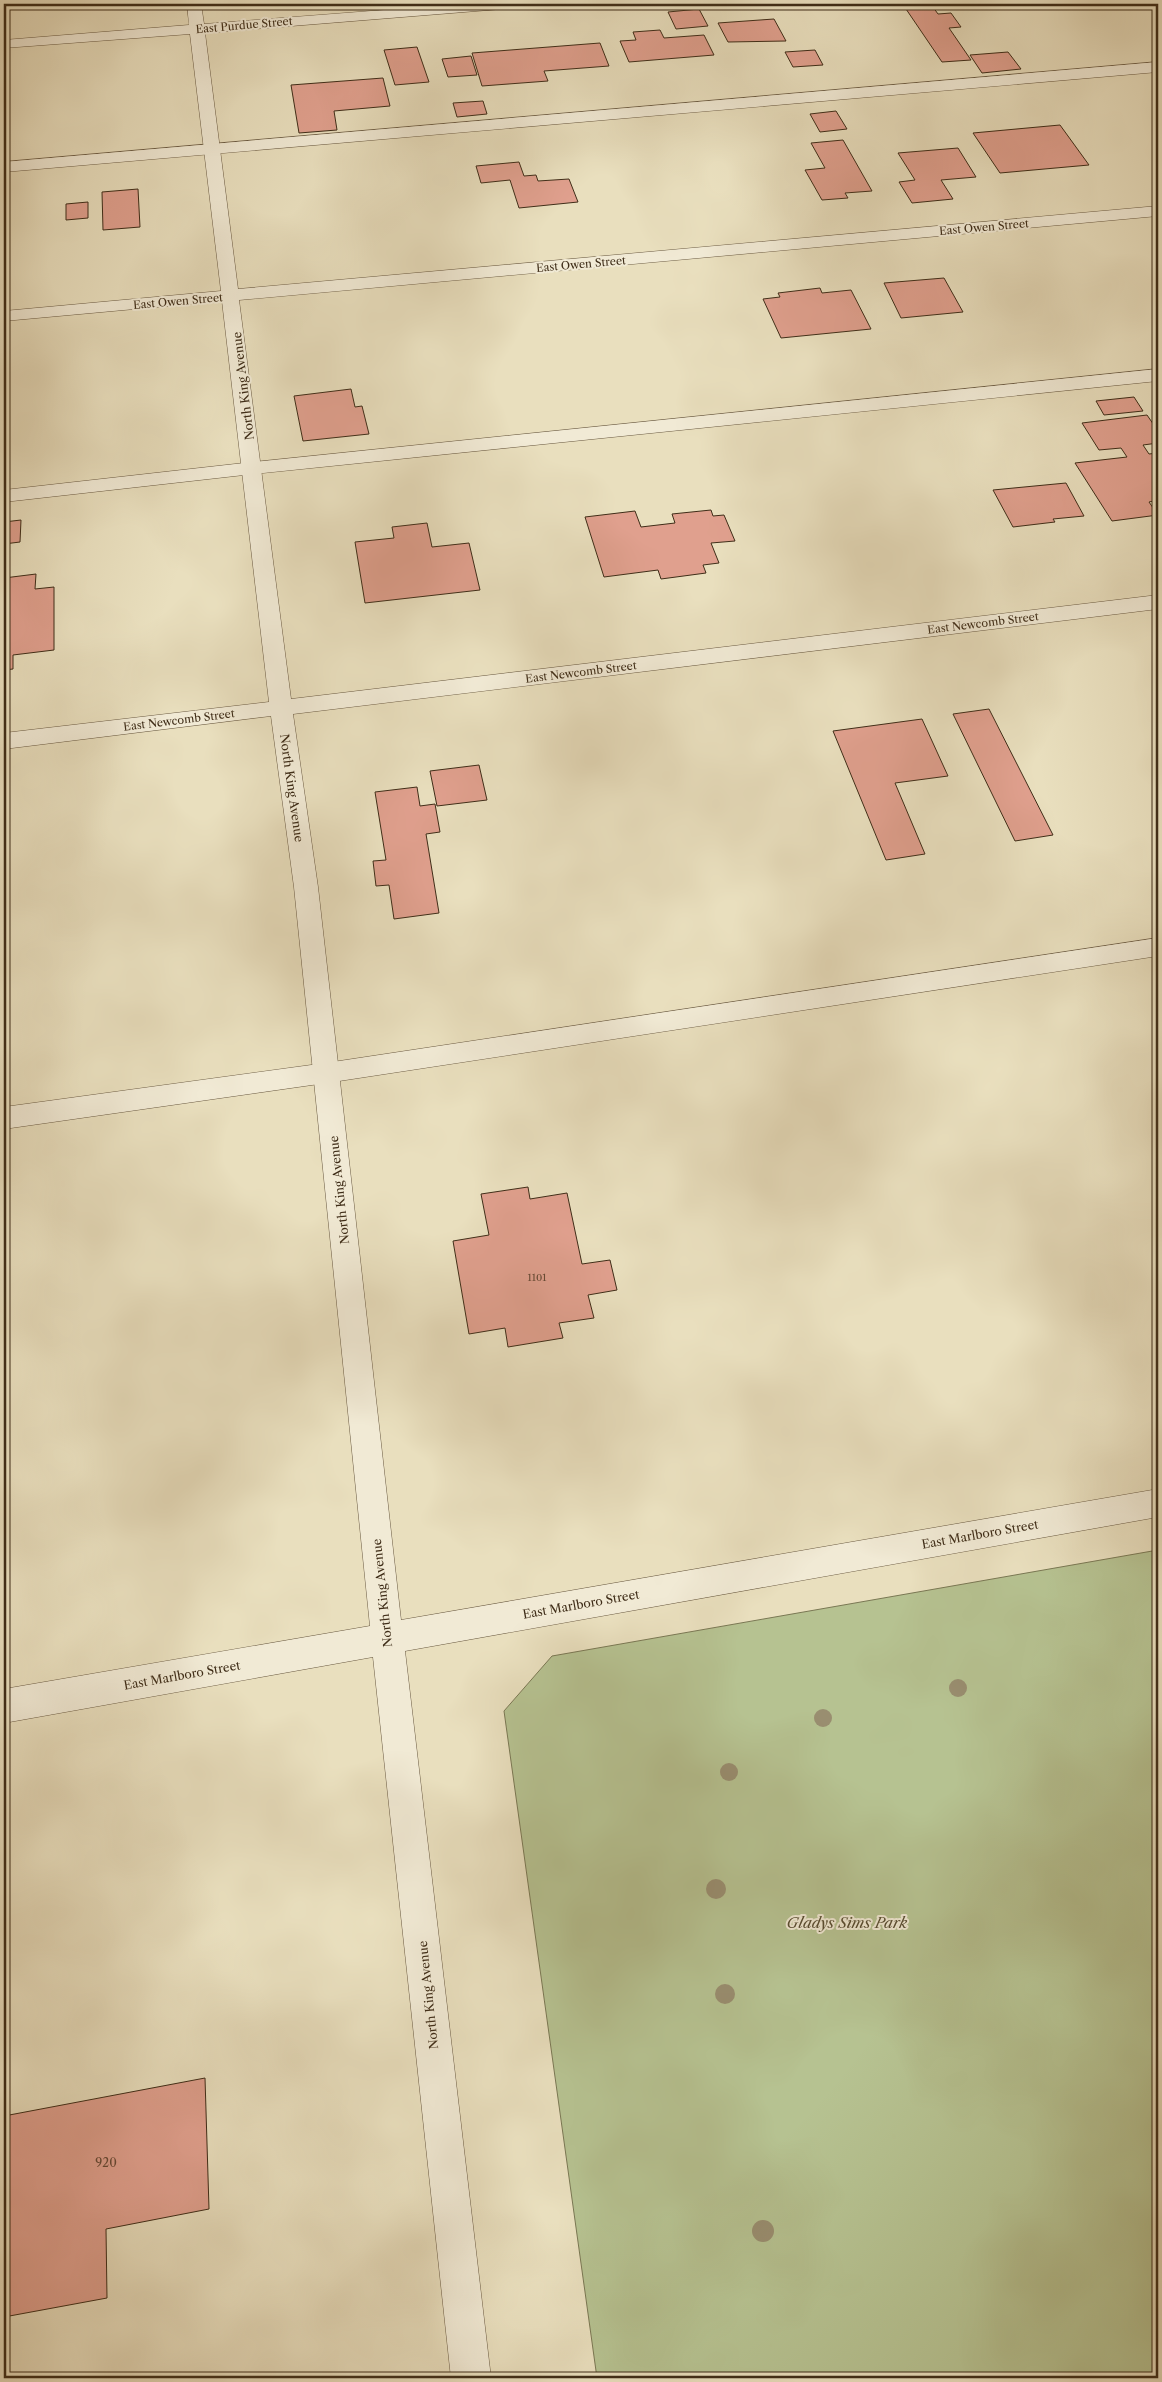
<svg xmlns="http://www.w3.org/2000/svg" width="1162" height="2382" viewBox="0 0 1162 2382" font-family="'Libre Caslon Text',serif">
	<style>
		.green { fill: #b6c291; stroke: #7a7854 }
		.building { fill: #e0a08e; stroke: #3f2d18 }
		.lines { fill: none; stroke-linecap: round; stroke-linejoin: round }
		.service-casing { stroke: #6a5a42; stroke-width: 1 }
		.minor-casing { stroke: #6a5a42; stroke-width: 1 }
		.service { fill: #f1ead5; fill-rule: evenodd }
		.minor { fill: #f1ead5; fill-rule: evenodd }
		.tree { fill: #998e70 }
		.labels { text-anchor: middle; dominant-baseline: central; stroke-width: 4; stroke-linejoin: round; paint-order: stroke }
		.number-label { font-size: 10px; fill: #674a36 }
		.far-street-label { font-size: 11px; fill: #3f2d18; stroke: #f1ead5 }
		.street-label { font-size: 12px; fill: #3f2d18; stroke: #f1ead5 }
		.near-number-label { font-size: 12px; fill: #674a36 }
		.near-park-label { font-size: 15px; font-style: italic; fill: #574b30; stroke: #f1ead5 }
	</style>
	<rect width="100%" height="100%" fill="#e9dfbe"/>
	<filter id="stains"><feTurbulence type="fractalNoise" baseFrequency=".004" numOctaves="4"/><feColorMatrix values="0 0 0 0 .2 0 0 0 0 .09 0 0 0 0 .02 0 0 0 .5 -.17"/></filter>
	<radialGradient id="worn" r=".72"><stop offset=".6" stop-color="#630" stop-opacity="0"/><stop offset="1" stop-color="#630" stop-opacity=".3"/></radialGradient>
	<path class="green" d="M1158 1550V2378H597L504 1711 552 1656Z"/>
	<g class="building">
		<path d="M933 7 938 14 951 13 961 27 949 28 971 60 942 62 906 9Z"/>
		<path d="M699 9 708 26 676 29 668 12Z"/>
		<path d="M774 19 786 41 728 42 718 23Z"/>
		<path d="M660 30 664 38 704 35 714 55 629 62 620 41 636 40 633 32Z"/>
		<path d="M600 43 609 66 544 71 548 81 482 86 472 53Z"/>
		<path d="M417 47 429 82 395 85 384 50Z"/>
		<path d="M815 50 823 65 793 67 785 52Z"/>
		<path d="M1008 52 1021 69 982 73 970 55Z"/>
		<path d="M471 56 477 75 448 77 442 59Z"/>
		<path d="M383 78 390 106 334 111 337 130 299 133 291 85Z"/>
		<path d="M483 101 487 114 457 117 453 103Z"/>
		<path d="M836 111 847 129 820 132 810 114Z"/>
		<path d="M1060 125 1089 165 1000 173 973 133Z"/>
		<path d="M843 140 872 191 845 193 848 198 822 200 805 170 825 168 811 143Z"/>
		<path d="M958 148 976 177 941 180 953 199 912 203 899 182 915 180 898 153Z"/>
		<path d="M519 162 524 176 536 175 538 181 569 179 578 202 519 208 510 180 481 183 476 166Z"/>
		<path d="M138 189 140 227 103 230 102 192Z"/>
		<path d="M88 202V218L66 220V204Z"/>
		<path d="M944 278 963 312 901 318 884 283Z"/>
		<path d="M820 288 822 293 851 290 871 329 781 338 763 299 780 297 778 293Z"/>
		<path d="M351 389 355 407 362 406 369 434 303 441 294 396Z"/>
		<path d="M1134 397 1143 411 1104 415 1096 401Z"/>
		<path d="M1147 415 1158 431V443L1143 445 1149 454 1158 453V500L1149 502 1158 515 1112 521 1075 463 1127 457 1121 448 1099 450 1082 423Z"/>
		<path d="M1066 483 1084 516 1053 519 1055 522 1013 527 993 490Z"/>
		<path d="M711 510 713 516 724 515 735 541 711 543 719 563 703 565 706 573 661 579 658 570 604 577 585 517 635 511 641 527 675 523 672 514Z"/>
		<path d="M21 520 20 542 4 544V522Z"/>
		<path d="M427 523 432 547 469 543 480 590 365 603 355 542 394 538 392 527Z"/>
		<path d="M36 574 35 589 54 587V650L13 655V669L4 670V578Z"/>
		<path d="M989 709 1053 835 1015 841 953 714Z"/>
		<path d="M922 719 948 776 895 783 925 854 886 860 833 731Z"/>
		<path d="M479 765 487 800 437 806 430 771Z"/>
		<path d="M417 787 420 806 435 804 440 832 426 834 439 913 394 919 389 885 376 886 373 861 386 860 375 792Z"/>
		<path d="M528 1187 530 1199 567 1193 582 1264 610 1260 617 1290 588 1295 594 1318 559 1323 563 1338 508 1347 505 1328 469 1334 453 1241 489 1235 481 1194Z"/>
		<path d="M205 2078 209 2209 106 2229 107 2298 4 2317V2116Z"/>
	</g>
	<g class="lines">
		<g class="service-casing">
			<g id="service">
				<path d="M1158 62V72L4 172V162Z"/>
				<path d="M1158 369V381L253 474 4 502V490L253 462Z"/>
				<path d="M1158 938V956L326 1083 4 1129V1107L326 1063Z"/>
			</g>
		</g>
		<g class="minor-casing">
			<path id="minor" d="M187 4H201L204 24 462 4H521L514 8 205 33 238 289 1158 206V216L239 300 291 699 1158 595V609L293 714 318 887 401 1620 1158 1489V1517L405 1651 491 2378H451L373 1657 4 1723V1689L370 1626 294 887 271 716 4 749V733L269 702 222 301 4 321V311L221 291 190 34 4 48V40L189 25Z"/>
		</g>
		<use href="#service" class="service"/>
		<use href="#minor" class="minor"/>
	</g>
	<g class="tree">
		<circle cx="958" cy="1688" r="9"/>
		<circle cx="823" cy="1718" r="9"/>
		<circle cx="729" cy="1772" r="9"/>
		<circle cx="716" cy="1889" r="10"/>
		<circle cx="725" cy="1994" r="10"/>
		<circle cx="763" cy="2231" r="11"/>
	</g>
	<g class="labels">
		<g class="number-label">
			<text x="537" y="1277">1101</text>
		</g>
		<g class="far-street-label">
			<text transform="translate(244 25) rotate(-5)">East Purdue Street</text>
			<text transform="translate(984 227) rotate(-5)">East Owen Street</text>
			<text transform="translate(581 264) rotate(-5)">East Owen Street</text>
			<text transform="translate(178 301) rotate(-5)">East Owen Street</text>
			<text transform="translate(983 623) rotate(-7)">East Newcomb Street</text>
			<text transform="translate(581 672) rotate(-7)">East Newcomb Street</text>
			<text transform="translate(179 720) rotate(-7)">East Newcomb Street</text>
		</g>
		<g class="street-label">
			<text transform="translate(243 386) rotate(-97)">North King Avenue</text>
			<text transform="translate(292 788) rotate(82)">North King Avenue</text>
			<text transform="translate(339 1190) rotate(-96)">North King Avenue</text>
			<text transform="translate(980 1534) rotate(-10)">East Marlboro Street</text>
			<text transform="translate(382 1593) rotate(-96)">North King Avenue</text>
			<text transform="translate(581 1604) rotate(-10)">East Marlboro Street</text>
			<text transform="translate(182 1675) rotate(-10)">East Marlboro Street</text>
			<text transform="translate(428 1995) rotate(-96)">North King Avenue</text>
		</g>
		<g class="near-number-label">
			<text x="106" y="2162">920</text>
		</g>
		<g class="near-park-label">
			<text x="847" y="1922">Gladys Sims Park</text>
		</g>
	</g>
	<rect width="1162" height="2382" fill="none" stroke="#e9dfbe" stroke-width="20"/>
	<rect x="5" y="5" width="1152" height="2372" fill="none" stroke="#3f2d18" stroke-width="2.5"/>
	<rect x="10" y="10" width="1142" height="2362" fill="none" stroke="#3f2d18"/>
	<rect width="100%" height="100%" filter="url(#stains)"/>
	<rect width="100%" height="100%" fill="url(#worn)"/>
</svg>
